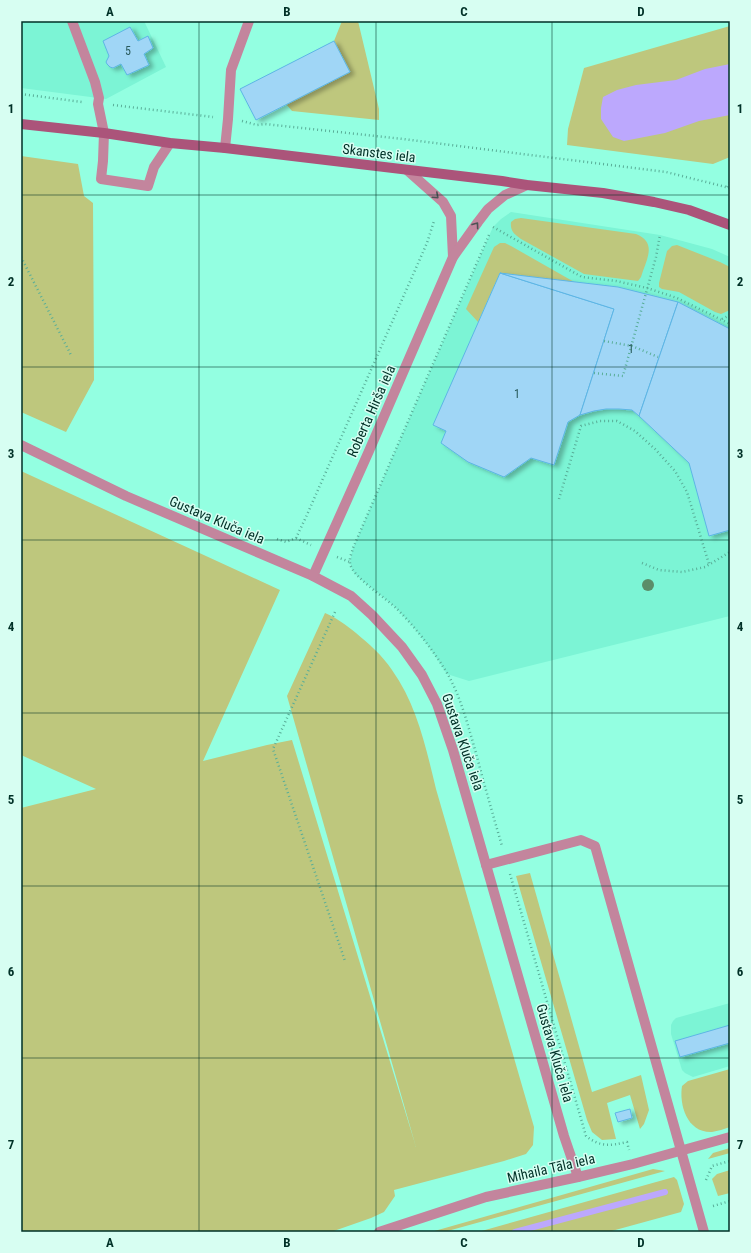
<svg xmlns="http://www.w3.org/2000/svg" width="751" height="1253" viewBox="0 0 751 1253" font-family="'Roboto Condensed',sans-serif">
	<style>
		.built { fill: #7cf4d5 }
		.green { fill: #bec77d }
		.water { fill: #bca8fd }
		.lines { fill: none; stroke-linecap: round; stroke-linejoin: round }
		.stream { stroke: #bca8fd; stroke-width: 6 }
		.building { fill: #a0d6f6; stroke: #5db5e5; filter: url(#shadow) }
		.path { stroke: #59ae98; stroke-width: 2.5; stroke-dasharray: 1 3; stroke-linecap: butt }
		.service { stroke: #c3859d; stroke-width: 10 }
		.minor { stroke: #c3859d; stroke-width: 10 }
		.tertiary { stroke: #c3859d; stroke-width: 10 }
		.secondary { stroke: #ab547a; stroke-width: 10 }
		.tree { fill: #5b8d69 }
		.oneway { stroke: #4e5356 }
		.grid { fill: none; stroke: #003127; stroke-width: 1; stroke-opacity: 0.55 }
		.labels { text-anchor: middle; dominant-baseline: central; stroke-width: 3; stroke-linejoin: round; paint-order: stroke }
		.number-label { font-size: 12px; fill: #285a5b }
		.street-label { font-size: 14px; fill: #003127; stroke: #d7fef2 }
		.neatline { fill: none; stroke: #003127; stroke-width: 1.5 }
		.grid-label { font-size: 13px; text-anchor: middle; font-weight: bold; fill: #003127 }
	</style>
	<defs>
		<filter id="shadow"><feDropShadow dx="4.5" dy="2.5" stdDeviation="2" flood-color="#0004"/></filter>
	</defs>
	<rect width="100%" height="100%" fill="#93ffe1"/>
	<g class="built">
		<path d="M21 21H144L166 67 106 99 21 88Z"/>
		<path d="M511 212 660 235 712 249 730 257V616L469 681 447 674 430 648 411 624 394 606 357 576 352 570 350 562 353 548 493 227 501 219Z"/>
		<path d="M730 1003V1066L693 1077 685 1073 682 1070 671 1034V1025L673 1021 676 1018Z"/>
	</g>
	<g class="green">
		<path d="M342 21H358L379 109V120L292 111 286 104 350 72 334 41Z"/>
		<path d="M730 26V157L713 164 567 145 568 129 584 68Z"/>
		<path d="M21 156 78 164 84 196 93 203 94 380 66 432 21 412Z"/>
		<path d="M521 218 636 234C658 243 646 260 641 277L638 281 584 274 521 239C514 234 510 231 511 222L515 219Z"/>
		<path d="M500 243H505L511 246 576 283 500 273 478 322 466 309 494 247Z"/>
		<path d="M677 245 720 262 730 267V310L721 314 715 312 679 292 662 289 659 287V283L667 251 672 246Z"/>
		<path d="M21 471 280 590 203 761 267 745 292 740 416 1147 287 696 325 613C337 618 346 625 356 633 369 644 382 655 392 670 417 705 426 748 436 789L534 1127 533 1145 526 1154 504 1161 394 1190 395 1196 384 1212 371 1218 331 1232H21V808L96 789 21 755Z"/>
		<path d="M530 873 592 1092 641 1075 649 1110 644 1124 640 1129 630 1095 607 1103 616 1139 602 1140 592 1132 587 1120 516 876Z"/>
		<path d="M730 1069V1127C724 1129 718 1131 712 1132 687 1133 679 1105 682 1086L688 1081Z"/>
		<path d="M730 1148V1153L708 1159 713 1153Z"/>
		<path d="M653 1169 665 1171 444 1232H431Z"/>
		<path d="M730 1170V1193L718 1196 712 1179 717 1174Z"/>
		<path d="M674 1177 677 1180 684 1204 681 1212 608 1232H478Z"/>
	</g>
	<path class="water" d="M730 64V115L699 121 665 133 624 141 613 137 601 119V108L603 97 617 90 636 85 676 80 705 69Z"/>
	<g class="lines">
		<path class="stream" d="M515 1232 665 1192"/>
	</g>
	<g class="building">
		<path d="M130 27 138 41 148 36 153 48 144 54 149 65 127 75 121 64 113 68 110 67 107 64 106 62 109 56 103 41Z"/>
		<path d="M334 41 350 72 256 120 240 89Z"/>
		<path d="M500 273 614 309 580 415 568 422 554 465 531 458 504 477 468 462 441 443 446 431 433 425Z"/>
		<path d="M500 273 618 287 678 302 639 416 632 410 619 409H606L594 411 580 415 614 309Z"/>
		<path d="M678 302 730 329V530L709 536 689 463 639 416Z"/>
		<path d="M730 1025V1043L680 1057 675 1041Z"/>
		<path d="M630 1109 632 1118 618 1122 615 1113Z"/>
	</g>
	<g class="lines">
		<g class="path">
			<path d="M21 94 82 102"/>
			<path d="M113 105 213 117"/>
			<path d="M242 121 257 125 265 124 403 139 666 172 730 188"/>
			<path d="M727 187 730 183"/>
			<path d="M493 227 582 277 616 281 647 288 677 298 730 324"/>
			<path d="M489 235 353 548C352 552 349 559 350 563 351 576 386 598 397 609 416 628 433 650 447 673 461 697 468 726 476 753 484 784 493 815 502 846"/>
			<path d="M21 257 71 355"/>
			<path d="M722 319 730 315"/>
			<path d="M604 341 632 346 658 357"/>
			<path d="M594 373 623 376 656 257 660 235"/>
			<path d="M559 499 581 426 600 421H617L635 431 655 449 675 471 687 492 709 564"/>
			<path d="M296 538 311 545"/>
			<path d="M277 539 286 542 296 538 306 517 427 243 434 221"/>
			<path d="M337 557 350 562"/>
			<path d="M642 563 659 570 682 572 705 567 730 552"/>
			<path d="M335 612 273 749 345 961"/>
			<path d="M510 874 586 1136C600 1147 610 1146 627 1142L629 1150"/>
			<path d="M706 1180 712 1166 730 1161"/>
			<path d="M713 1206 730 1201"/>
		</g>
		<g class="service">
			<path d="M72 21 95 82 99 98 98 104 104 133 103 161 101 179 148 186 154 167 170 143"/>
			<path d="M225 148 228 119 231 70 249 21"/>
			<path d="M486 865 581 840 595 846 704 1232"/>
		</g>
		<g class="minor">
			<path d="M407 170 443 202 451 216 453 257"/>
			<path d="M21 445 126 496 313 576 351 596 372 615 402 647 422 675 437 704 453 750 564 1136 578 1177"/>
			<path d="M313 576 369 451 453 257 478 222 488 209 505 195 527 185"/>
		</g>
		<path class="tertiary" d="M379 1232 486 1197 578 1177 633 1164 730 1137"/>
		<path class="secondary" d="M21 124 104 133 170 143 225 148 502 181 527 185 603 193 654 202 689 210 730 225"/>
	</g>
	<circle class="tree" cx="648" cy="585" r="6"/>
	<defs><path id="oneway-chevron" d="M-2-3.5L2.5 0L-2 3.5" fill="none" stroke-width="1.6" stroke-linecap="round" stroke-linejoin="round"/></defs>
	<g class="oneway">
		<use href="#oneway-chevron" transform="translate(436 196) rotate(42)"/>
		<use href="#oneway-chevron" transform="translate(476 225) rotate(-54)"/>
	</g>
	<path class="grid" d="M199 21V1232M376 21V1232M552 21V1232M21 195H730M21 367H730M21 540H730M21 713H730M21 886H730M21 1058H730"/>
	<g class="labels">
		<g class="number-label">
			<text x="128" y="51">5</text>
			<text x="631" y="349">1</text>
			<text x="517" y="394">1</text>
		</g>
		<g class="street-label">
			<text transform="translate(379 153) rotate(7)">Skanstes iela</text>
			<text transform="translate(371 411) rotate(-66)">Roberta Hirša iela</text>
			<text transform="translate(217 520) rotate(23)">Gustava Kluča iela</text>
			<text transform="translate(463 742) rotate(71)">Gustava Kluča iela</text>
			<text transform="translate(555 1053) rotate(74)">Gustava Kluča iela</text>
			<text transform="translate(551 1168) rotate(-13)">Mihaila Tāla iela</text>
		</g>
	</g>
	<rect width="751" height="1253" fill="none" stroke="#d7fef2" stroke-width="44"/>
	<rect x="22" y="22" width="707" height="1209" class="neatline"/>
	<g class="grid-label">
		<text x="110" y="16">A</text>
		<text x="287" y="16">B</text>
		<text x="464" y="16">C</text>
		<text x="641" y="16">D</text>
		<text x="11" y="113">1</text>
		<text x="740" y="113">1</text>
		<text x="11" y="286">2</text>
		<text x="740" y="286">2</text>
		<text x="11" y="458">3</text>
		<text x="740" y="458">3</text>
		<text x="11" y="631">4</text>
		<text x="740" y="631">4</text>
		<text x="11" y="804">5</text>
		<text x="740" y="804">5</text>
		<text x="11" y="976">6</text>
		<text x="740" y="976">6</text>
		<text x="11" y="1149">7</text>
		<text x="740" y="1149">7</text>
		<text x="110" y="1247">A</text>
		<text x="287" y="1247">B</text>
		<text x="464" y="1247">C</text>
		<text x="641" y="1247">D</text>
	</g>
</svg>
